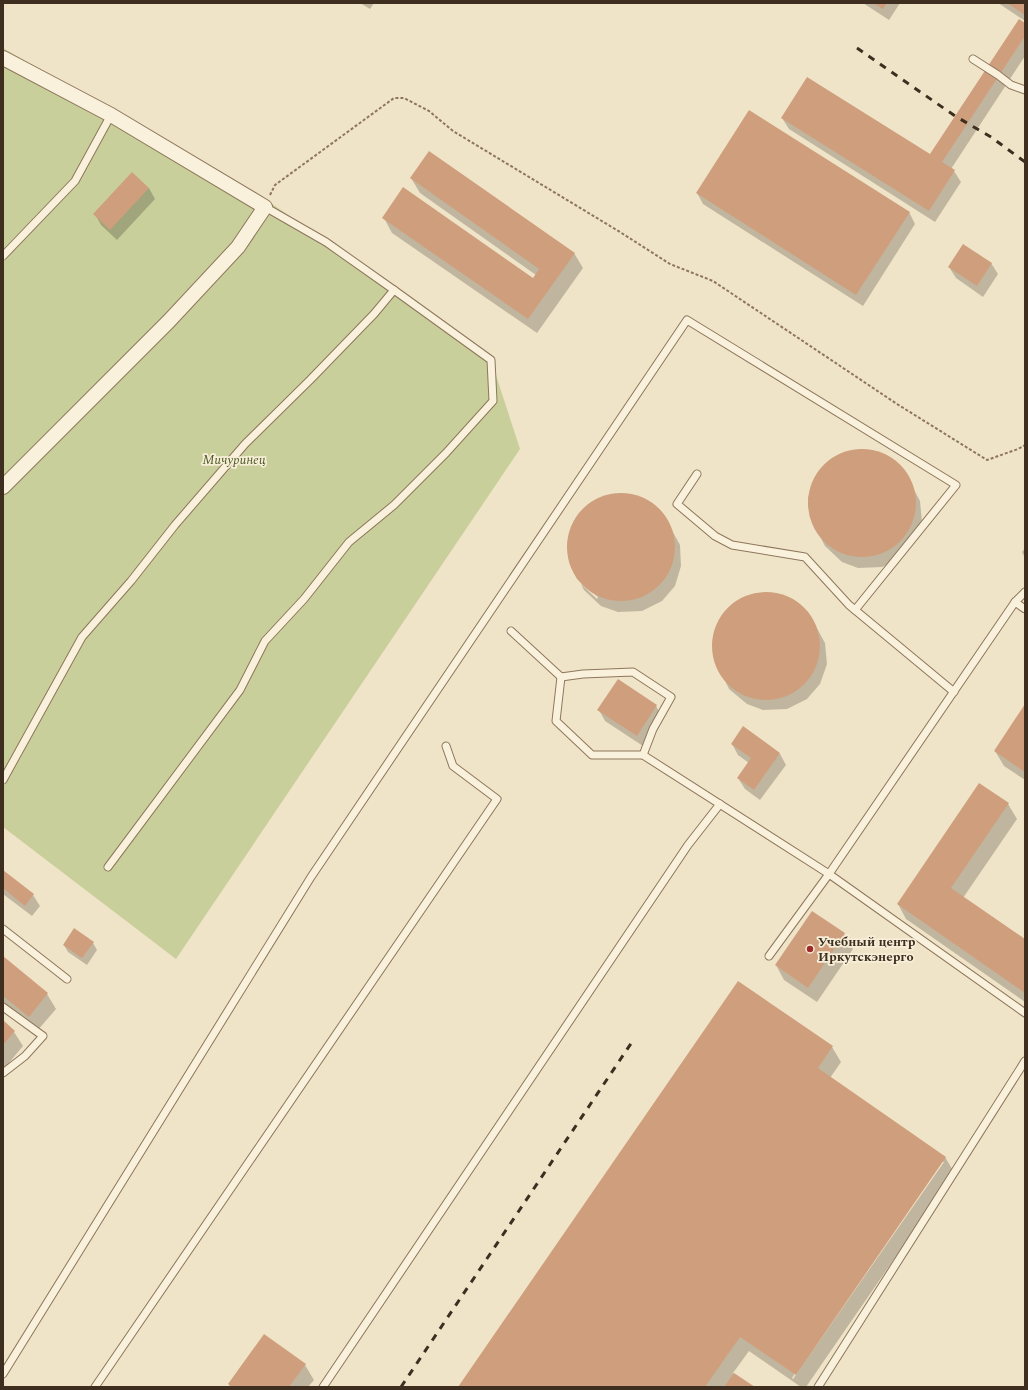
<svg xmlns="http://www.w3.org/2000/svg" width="1028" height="1390" viewBox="0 0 1028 1390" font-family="Spectral,serif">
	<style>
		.green { fill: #c9cf9b }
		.shadow { fill: #0003; fill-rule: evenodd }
		.building { fill: #cf9f7d }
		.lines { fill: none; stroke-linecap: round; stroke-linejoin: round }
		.lane-casing { stroke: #8d765c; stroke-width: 9 }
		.street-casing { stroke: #8d765c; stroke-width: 16 }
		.path { stroke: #8d765c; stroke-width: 2; stroke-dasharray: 3 2; stroke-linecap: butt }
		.lane { stroke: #faf1dc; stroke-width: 7 }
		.street { stroke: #faf1dc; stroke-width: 14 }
		.rail { stroke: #3d2e20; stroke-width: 3; stroke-dasharray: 7 7; stroke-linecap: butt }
		.poi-dot { fill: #9e2a2b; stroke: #f7eed8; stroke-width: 1.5 }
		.labels { text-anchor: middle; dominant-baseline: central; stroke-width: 3.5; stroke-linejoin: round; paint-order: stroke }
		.park-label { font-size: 13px; font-style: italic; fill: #4d5a26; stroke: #f7eed8 }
		.poi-label { font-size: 13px; font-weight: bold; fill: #3d2e20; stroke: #f7eed8; text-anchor: start }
	</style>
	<rect width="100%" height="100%" fill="#f0e4c8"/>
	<path class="green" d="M3 48 264 198 491 360 520 449 176 959 3 827Z"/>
	<g class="shadow">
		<path d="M360 3H374L370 9Z"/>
		<path d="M863 3H900L889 20Z"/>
		<path d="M998 3H1025V21Z"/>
		<path d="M1025 24V56L951 169 954 171 961 182 935 222 789 129 782 118 930 156Z"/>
		<path d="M411 178 574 253 583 268 537 333 392 233 384 218 534 279 536 275 420 193Z"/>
		<path d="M149 188 155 199 117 240 101 225 95 214Z"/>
		<path d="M697 193 909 212 915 224 863 306 703 204Z"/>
		<path d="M991 263 998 274 983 297 956 278 949 267Z"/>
		<path d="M868 450 888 456 903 469 920 501 922 522 915 542 902 557 882 567 858 568 842 562 825 546 810 517 808 498 815 477 830 460 847 452Z"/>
		<path d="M628 494 647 501 663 514 680 545 681 566 675 586 662 601 642 611 618 612 601 606 584 590 581 584 597 599 598 597 577 579 569 562 568 542 574 521 589 504 607 496Z"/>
		<path d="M1025 548V558L1022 552Z"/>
		<path d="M773 593 793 599 808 612 825 643 827 664 820 684 807 699 787 709 763 710 747 704 729 689 715 660 713 640 720 620 735 603 752 594Z"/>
		<path d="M656 706 662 717 643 746 605 721 599 710Z"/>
		<path d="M1025 706V780L1004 766 995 751Z"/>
		<path d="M743 728 780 754 786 765 760 800 745 789 738 778 749 763 738 755 732 744Z"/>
		<path d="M1008 804 1017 819 963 898 1025 940V1002L906 919 898 904Z"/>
		<path d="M3 871 33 895 40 906 32 916 3 894Z"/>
		<path d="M812 912 844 934 853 949 817 1002 784 980 776 965Z"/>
		<path d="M93 943 97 950 87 965 68 952 64 945Z"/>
		<path d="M3 957 47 994 56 1009 37 1031 3 1003Z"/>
		<path d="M3 1022 14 1032 23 1046 3 1070Z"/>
		<path d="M832 1047 841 1062 830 1078 945 1157 954 1172 806 1387H801L749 1351 733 1373 753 1387H459ZM941 1162H944L793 1379 792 1378Z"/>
		<path d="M305 1365 314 1380 308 1387H230L229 1384Z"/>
	</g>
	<g class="building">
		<path d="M873 3H887L883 9Z"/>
		<path d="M1007 3H1025V15Z"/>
		<path d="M1019 19 1025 23V36L942 162 955 170 929 211 781 118 807 77 938 159 930 154Z"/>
		<path d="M749 110 910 212 856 295 696 193Z"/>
		<path d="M429 151 575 253 528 319 382 218 403 187 533 278 539 269 410 178Z"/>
		<path d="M132 172 149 188 110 230 93 214Z"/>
		<path d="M963 244 992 263 977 286 948 267Z"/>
		<circle cx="862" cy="503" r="54"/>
		<circle cx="621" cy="547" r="54"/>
		<circle cx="766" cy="646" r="54"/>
		<path d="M618 679 657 705 637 736 597 710Z"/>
		<path d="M1025 704V772L994 751Z"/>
		<path d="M743 726 780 753 754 790 737 778 751 758 731 744Z"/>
		<path d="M979 783 1009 803 951 888 1025 939V993L897 904Z"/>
		<path d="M3 870 34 894 25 906 3 888Z"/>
		<path d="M812 911 845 933 808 988 775 965Z"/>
		<path d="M74 928 94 942 82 958 63 945Z"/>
		<path d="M3 956 48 993 29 1017 3 996Z"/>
		<path d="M738 981 833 1046 818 1068 946 1157 796 1375 740 1337 705 1387H458Z"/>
		<path d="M3 1020 15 1031 3 1045Z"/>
		<path d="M264 1334 306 1364 289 1387H232L228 1384Z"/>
		<path d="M734 1373 755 1387H724Z"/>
	</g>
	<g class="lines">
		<g class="lane-casing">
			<g id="lane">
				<path d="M973 59 998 75 1011 85 1025 90"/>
				<path d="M3 256 75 181 111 115"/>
				<path d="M697 474 677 504 715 536 732 545 805 557 849 605 954 692"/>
				<path d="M1015 602 1025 609"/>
				<path d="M511 631 561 677 583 674 633 672 671 697 653 729 643 755"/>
				<path d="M561 677 556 721 592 755H643L829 874 1025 1013"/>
				<path d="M3 780 82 637 131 581 175 525 245 444 310 380 374 314 394 290 326 242 265 207"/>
				<path d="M108 867 240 690 265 641 304 599 349 542 394 505 446 453 493 401 491 360 394 290"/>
				<path d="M3 929 67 979"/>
				<path d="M769 956 829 874 1015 602 1025 592"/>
				<path d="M3 1007 43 1036 25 1056 3 1073"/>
				<path d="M3 1374 311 877 687 320 956 485 855 610"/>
				<path d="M95 1387 497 799 453 766 446 746"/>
				<path d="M323 1387 688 845 720 804"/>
				<path d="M818 1387 1025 1061"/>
			</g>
		</g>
		<g class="street-casing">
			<path id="street" d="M3 58 111 115 265 207 238 247 169 321 3 487"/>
		</g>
		<path class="path" d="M270 195 275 185 394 98H404L429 111 453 131 620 232 670 264 713 281 897 404 987 460 1018 449 1025 445"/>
		<use href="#lane" class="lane"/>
		<use href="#street" class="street"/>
		<g class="rail">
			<path d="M857 48 955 116 991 137 1025 162"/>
			<path d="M401 1387 632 1042"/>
		</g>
	</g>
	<circle class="poi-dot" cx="810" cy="949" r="4"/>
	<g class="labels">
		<g class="park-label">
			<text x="234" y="460">Мичуринец</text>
		</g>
		<g class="poi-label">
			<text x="818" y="942">Учебный центр<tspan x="818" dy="15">Иркутскэнерго</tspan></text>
		</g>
	</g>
	<rect width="1028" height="1390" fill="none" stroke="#3d2e20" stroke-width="8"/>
</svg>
